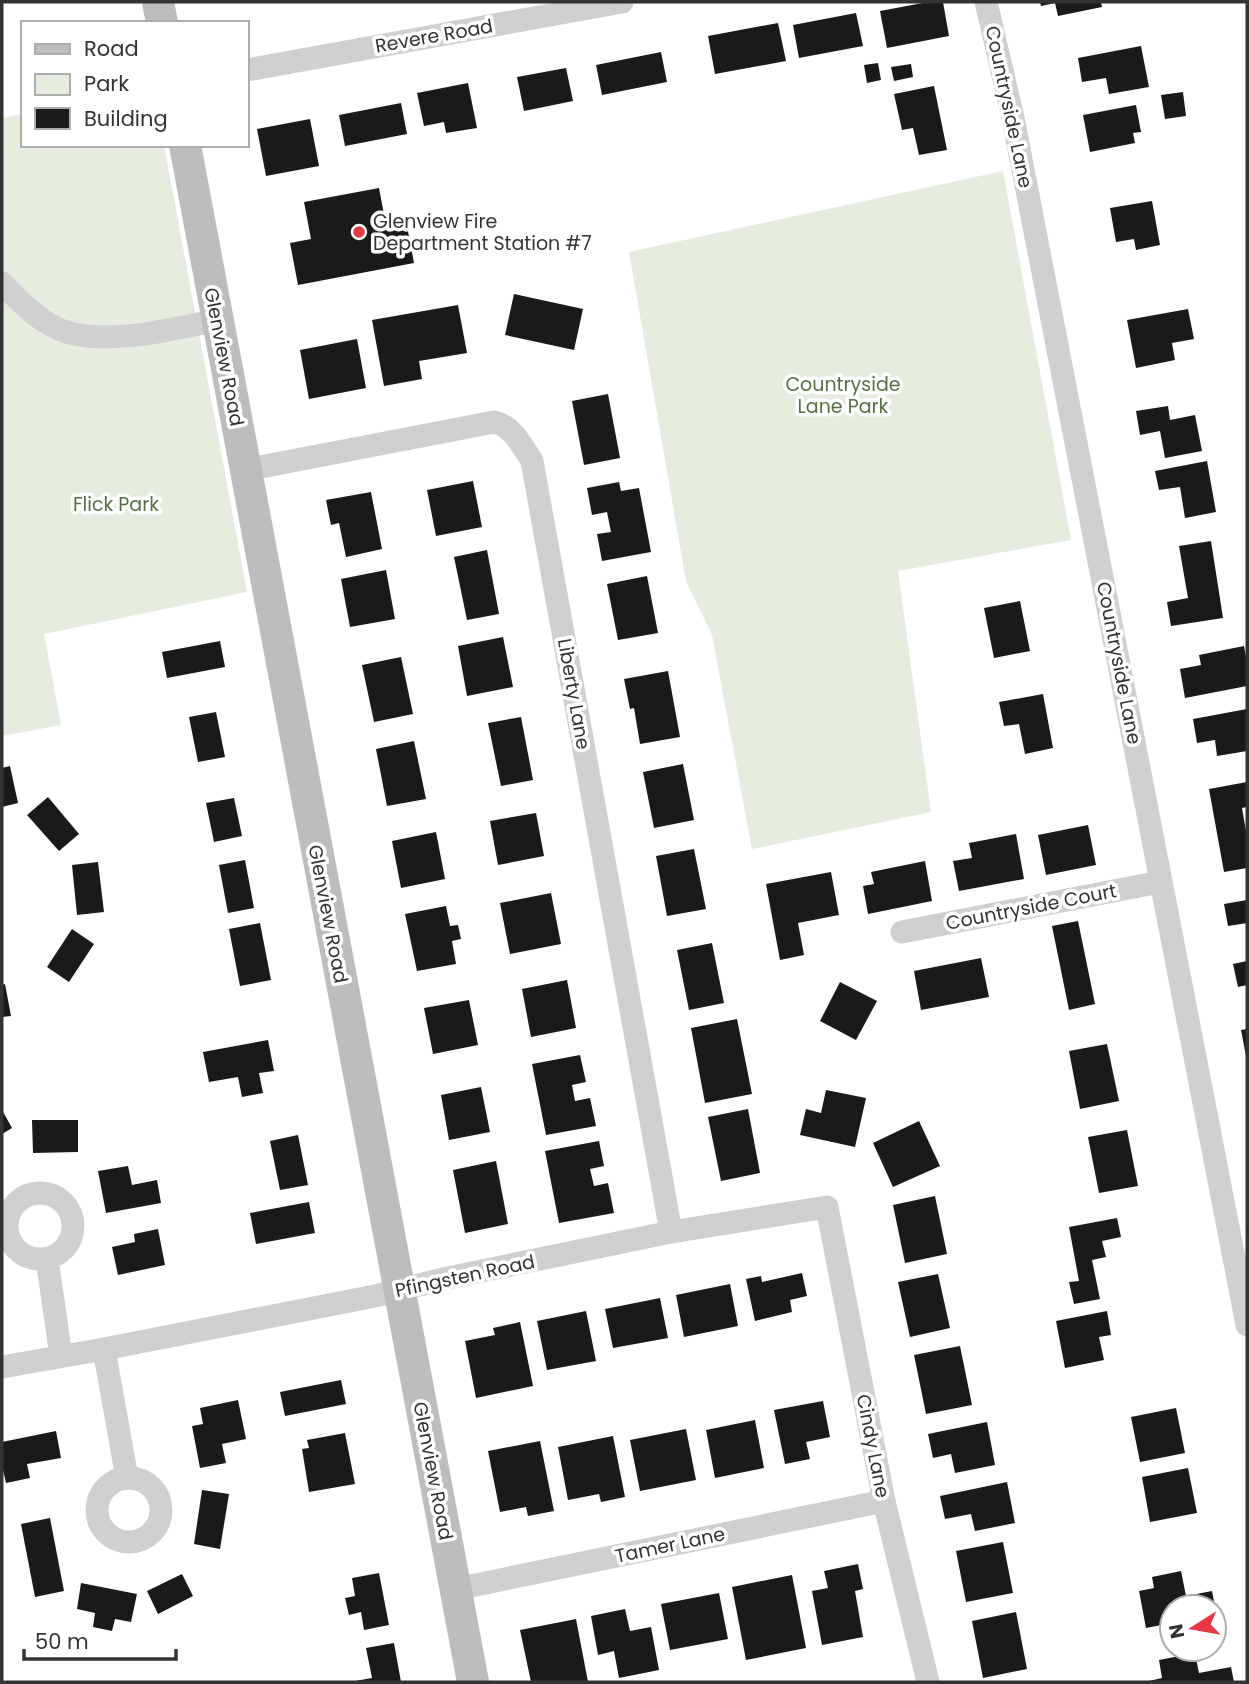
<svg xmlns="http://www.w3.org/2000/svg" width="1249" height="1684" viewBox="0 0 1249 1684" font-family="Poppins,sans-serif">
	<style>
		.green { fill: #e6ecdf }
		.building { fill: #1a1a1a }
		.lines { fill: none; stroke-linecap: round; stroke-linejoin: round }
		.street { stroke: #d0d0d0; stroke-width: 23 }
		.secondary { stroke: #bdbdbd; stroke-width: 32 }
		.poi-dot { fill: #e63946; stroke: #fff; stroke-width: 2.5 }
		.labels { text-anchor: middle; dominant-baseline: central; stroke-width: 7; stroke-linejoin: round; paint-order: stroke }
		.street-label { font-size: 19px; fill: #333; stroke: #fff }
		.poi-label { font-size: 19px; fill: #333; stroke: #fff; text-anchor: start }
		.park-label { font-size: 19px; fill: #56703f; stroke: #fff }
	</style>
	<rect width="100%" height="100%" fill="#fff"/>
	<g class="green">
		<path d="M23 114V145H164L247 592 44 634 61 725 2 736V118Z"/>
		<path d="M1003 171 1071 540 898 571 931 812 752 849 712 635 686 581 629 252Z"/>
	</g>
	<g class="building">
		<path d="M928 2H943L949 36 887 48 880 11Z"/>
		<path d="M1040 2H1101L1102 7 1058 16 1055 3 1041 6Z"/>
		<path d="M856 13 863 46 799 58 793 25Z"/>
		<path d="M778 23 786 61 715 74 708 36Z"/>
		<path d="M1141 46 1149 87 1109 94 1106 78 1082 82 1078 58Z"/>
		<path d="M661 52 667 82 602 95 596 65Z"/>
		<path d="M878 63 881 80 867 83 864 65Z"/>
		<path d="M911 64 913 77 894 81 891 67Z"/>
		<path d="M566 68 573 101 524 111 517 77Z"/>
		<path d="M468 83 477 128 446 133 444 122 424 126 417 93Z"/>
		<path d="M934 86 947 150 919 155 913 128 902 130 894 94Z"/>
		<path d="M1183 92 1186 116 1165 119 1161 95Z"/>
		<path d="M401 103 407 134 345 146 339 115Z"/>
		<path d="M1136 105 1141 132 1133 133 1135 143 1090 152 1083 115Z"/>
		<path d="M310 119 319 166 266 176 257 129Z"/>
		<path d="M379 188 386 225 406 221 414 263 298 285 290 243 311 239 304 202Z"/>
		<path d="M1152 201 1160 245 1136 250 1134 239 1116 242 1110 208Z"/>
		<path d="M514 294 583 309 574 350 505 335Z"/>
		<path d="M458 305 467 353 419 361 422 379 384 386 372 320Z"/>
		<path d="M1188 309 1194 339 1172 343 1175 360 1136 368 1127 320Z"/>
		<path d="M357 339 366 388 309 399 300 350Z"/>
		<path d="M608 394 620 458 584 465 572 401Z"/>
		<path d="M1168 406 1170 420 1195 415 1202 451 1165 458 1160 431 1140 435 1136 411Z"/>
		<path d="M1207 461 1216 512 1185 518 1180 487 1159 490 1155 471Z"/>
		<path d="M473 481 482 527 436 536 427 490Z"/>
		<path d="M619 482 621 491 639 488 651 552 602 561 597 534 611 532 607 512 592 515 587 488Z"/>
		<path d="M371 492 382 549 346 557 339 523 331 525 326 500Z"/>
		<path d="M1211 541 1223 618 1171 626 1167 602 1188 598 1179 546Z"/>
		<path d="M487 550 499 614 467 620 454 557Z"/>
		<path d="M386 570 395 619 350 627 341 579Z"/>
		<path d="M647 576 658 633 618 640 607 584Z"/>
		<path d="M1020 601 1030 651 994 658 984 608Z"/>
		<path d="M503 637 513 687 467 696 458 646Z"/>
		<path d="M220 641 225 667 167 678 162 652Z"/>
		<path d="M1244 646 1247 662V686L1185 698 1180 669 1201 665 1199 655Z"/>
		<path d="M401 657 413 714 374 722 362 665Z"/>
		<path d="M668 671 680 737 640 744 634 708 630 709 624 679Z"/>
		<path d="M1043 694 1053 748 1025 754 1019 724 1004 726 999 702Z"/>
		<path d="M1247 709V751L1217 756 1215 740 1197 743 1193 719Z"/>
		<path d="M216 712 225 757 198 762 189 717Z"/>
		<path d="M521 717 533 780 501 786 488 723Z"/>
		<path d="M414 741 426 799 387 806 376 749Z"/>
		<path d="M683 764 694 820 654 828 643 772Z"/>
		<path d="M10 766 18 803 2 807V768Z"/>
		<path d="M1247 782V807L1242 808 1247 837V868L1224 872 1209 789Z"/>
		<path d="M48 797 79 834 59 851 27 815Z"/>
		<path d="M234 798 242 836 214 842 206 803Z"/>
		<path d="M536 813 544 856 498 865 490 821Z"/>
		<path d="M1088 825 1096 865 1046 875 1038 835Z"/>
		<path d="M436 832 445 879 401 888 392 841Z"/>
		<path d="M1016 834 1024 879 959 891 953 861 972 858 969 843Z"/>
		<path d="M694 849 706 909 667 916 656 856Z"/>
		<path d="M245 860 254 908 228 913 219 865Z"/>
		<path d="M925 861 932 901 868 914 863 886 874 884 871 872Z"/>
		<path d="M98 862 104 912 77 915 72 865Z"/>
		<path d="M831 872 839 915 798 923 804 955 780 960 766 884Z"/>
		<path d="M551 893 561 944 510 954 500 903Z"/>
		<path d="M1247 900V923L1228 926 1224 904Z"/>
		<path d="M446 906 450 926 458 925 461 939 452 941 456 964 417 971 405 914Z"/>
		<path d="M1078 921 1095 1004 1069 1010 1052 926Z"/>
		<path d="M260 923 271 980 240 986 229 929Z"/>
		<path d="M72 929 94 944 69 982 47 967Z"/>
		<path d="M712 943 724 1003 689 1010 677 950Z"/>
		<path d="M981 958 989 997 921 1010 914 971Z"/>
		<path d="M1247 961V985L1238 987 1233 964Z"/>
		<path d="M567 980 576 1028 531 1037 522 989Z"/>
		<path d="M840 982 877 1001 856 1040 820 1021Z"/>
		<path d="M5 984 11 1016 2 1017V985Z"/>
		<path d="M469 1000 478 1045 433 1054 424 1008Z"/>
		<path d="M737 1019 752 1094 705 1103 691 1028Z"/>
		<path d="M1247 1029V1055L1246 1056 1241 1030Z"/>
		<path d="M268 1040 274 1071 259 1073 263 1093 242 1097 238 1077 209 1082 203 1052Z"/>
		<path d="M1107 1044 1119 1101 1080 1109 1069 1051Z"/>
		<path d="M580 1055 586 1082 572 1085 575 1101 590 1098 596 1126 546 1135 532 1064Z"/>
		<path d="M481 1087 490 1132 449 1140 441 1095Z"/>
		<path d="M826 1090 866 1098 855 1147 800 1135 806 1109 821 1113Z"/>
		<path d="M748 1109 760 1173 721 1181 708 1117Z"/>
		<path d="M2 1110 12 1128 2 1134Z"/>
		<path d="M32 1120H78V1152L33 1153Z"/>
		<path d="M919 1121 940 1166 893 1187 873 1143Z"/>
		<path d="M1127 1130 1138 1186 1099 1193 1088 1137Z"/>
		<path d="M298 1135 308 1185 280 1190 270 1141Z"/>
		<path d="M599 1141 604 1166 590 1169 594 1186 608 1183 614 1213 559 1223 545 1151Z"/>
		<path d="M496 1161 508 1224 465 1233 453 1170Z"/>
		<path d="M128 1166 132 1185 157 1180 161 1203 106 1213 98 1171Z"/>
		<path d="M935 1196 947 1254 905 1263 893 1205Z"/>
		<path d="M309 1202 315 1233 256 1244 250 1213Z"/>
		<path d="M1117 1218 1121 1237 1102 1241 1106 1257 1092 1260 1100 1299 1074 1304 1069 1282 1079 1281 1069 1227Z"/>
		<path d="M158 1229 165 1265 118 1275 112 1247 135 1242 134 1234Z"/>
		<path d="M802 1273 807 1296 790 1300 792 1312 755 1321 746 1279 761 1276 762 1282Z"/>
		<path d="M938 1274 950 1328 910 1337 898 1282Z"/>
		<path d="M730 1284 738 1326 684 1337 676 1295Z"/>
		<path d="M660 1298 668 1338 613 1348 605 1309Z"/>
		<path d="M586 1311 596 1361 547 1370 537 1321Z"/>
		<path d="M1107 1311 1111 1335 1099 1337 1104 1360 1065 1368 1056 1321Z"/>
		<path d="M520 1322 533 1386 476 1398 465 1341 495 1335 493 1328Z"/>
		<path d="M960 1346 972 1405 926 1414 914 1355Z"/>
		<path d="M341 1380 346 1404 285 1416 280 1392Z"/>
		<path d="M238 1400 246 1439 222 1444 226 1463 200 1468 192 1426 203 1424 200 1408Z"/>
		<path d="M823 1401 830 1437 806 1442 810 1459 785 1464 774 1410Z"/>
		<path d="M1176 1408 1185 1453 1140 1462 1131 1417Z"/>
		<path d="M755 1420 764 1468 715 1478 706 1430Z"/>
		<path d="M987 1422 995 1465 955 1473 951 1454 933 1458 928 1434Z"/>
		<path d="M686 1429 696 1480 640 1491 630 1440Z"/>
		<path d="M56 1431 61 1458 27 1464 30 1478 6 1483 3 1470 2 1471V1442Z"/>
		<path d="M345 1433 355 1484 309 1492 302 1449 309 1448 307 1440Z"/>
		<path d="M613 1436 625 1497 601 1502 599 1494 568 1500 558 1447Z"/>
		<path d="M540 1441 554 1511 528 1516 526 1507 500 1512 488 1451Z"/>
		<path d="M1188 1468 1197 1513 1150 1522 1142 1477Z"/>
		<path d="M1007 1482 1015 1523 975 1531 971 1514 945 1519 940 1496Z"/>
		<path d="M202 1490 229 1494 220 1549 194 1544Z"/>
		<path d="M50 1518 64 1591 35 1597 21 1524Z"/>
		<path d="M1003 1542 1013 1593 966 1602 956 1551Z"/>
		<path d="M858 1564 863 1589 855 1591 863 1637 822 1645 812 1591 828 1588 824 1571Z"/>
		<path d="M1181 1571 1186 1596 1212 1591 1215 1607H1172V1623L1146 1628 1139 1591 1154 1588 1152 1577Z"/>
		<path d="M379 1573 389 1625 364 1630 361 1612 349 1615 345 1598 355 1596 352 1578Z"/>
		<path d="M182 1574 193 1596 158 1614 147 1591Z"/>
		<path d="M792 1575 806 1648 746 1660 732 1587Z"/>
		<path d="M81 1583 137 1594 131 1622 115 1619 112 1631 93 1627 95 1613 77 1609Z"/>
		<path d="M719 1593 728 1639 670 1650 661 1604Z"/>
		<path d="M625 1609 630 1631 651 1627 659 1670 619 1678 614 1651 598 1655 591 1616Z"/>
		<path d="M1016 1612 1027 1669 983 1678 972 1621Z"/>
		<path d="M576 1619 588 1682H531L520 1630Z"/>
		<path d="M394 1643 401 1682H356L355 1681 372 1678 366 1648Z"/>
		<path d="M1195 1653 1199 1673 1231 1667 1234 1682H1149V1681L1162 1678 1159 1660Z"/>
	</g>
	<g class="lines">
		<g class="street">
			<path d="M986 2 1013 118 1247 1325"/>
			<path d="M247 70 622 2"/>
			<path d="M2 283C19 301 37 320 61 330 101 347 175 329 217 320"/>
			<path d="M245 470 494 422C513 426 522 446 532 461L671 1232"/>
			<path d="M902 932 1160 882"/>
			<circle cx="40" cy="1226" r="33"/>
			<path d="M47 1259 61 1356"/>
			<path d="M104 1349 127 1478"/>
			<path d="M2 1367 104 1349 375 1296 443 1279 671 1232 827 1207 884 1501 928 1682"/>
			<circle cx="129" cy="1510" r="32"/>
			<path d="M456 1589 884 1501"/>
		</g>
		<g class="secondary">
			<path d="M158 2 162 23"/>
			<path d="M185 145 473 1682"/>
		</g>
	</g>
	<circle class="poi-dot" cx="359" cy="232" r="7"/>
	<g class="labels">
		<g class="street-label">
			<text transform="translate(434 36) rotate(-10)">Revere Road</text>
			<text transform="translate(1009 107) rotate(78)">Countryside Lane</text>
			<text transform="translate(224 357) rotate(79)">Glenview Road</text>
			<text transform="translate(1119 663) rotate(79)">Countryside Lane</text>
			<text transform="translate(574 694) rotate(80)">Liberty Lane</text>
			<text transform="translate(1031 907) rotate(-11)">Countryside Court</text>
			<text transform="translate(328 914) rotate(79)">Glenview Road</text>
			<text transform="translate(465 1276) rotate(-12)">Pfingsten Road</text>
			<text transform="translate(873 1446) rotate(79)">Cindy Lane</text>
			<text transform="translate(433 1471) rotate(79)">Glenview Road</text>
			<text transform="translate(670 1545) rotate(-12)">Tamer Lane</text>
		</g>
		<g class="poi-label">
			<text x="373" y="221">Glenview Fire<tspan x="373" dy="22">Department Station #7</tspan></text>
		</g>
		<g class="park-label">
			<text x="843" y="384">Countryside<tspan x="843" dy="22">Lane Park</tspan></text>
			<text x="116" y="504">Flick Park</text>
		</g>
	</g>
	<rect width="1249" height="1684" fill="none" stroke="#333333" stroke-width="7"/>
	<rect x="21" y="21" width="228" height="126" fill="#ffffff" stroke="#adadad" stroke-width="2"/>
	<rect x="35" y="44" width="35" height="10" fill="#bdbdbd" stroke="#adadad" stroke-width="2"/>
	<text x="84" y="56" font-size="21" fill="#333333">Road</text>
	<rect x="35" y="74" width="35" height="21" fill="#e6ecdf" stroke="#adadad" stroke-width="2"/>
	<text x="84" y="91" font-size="21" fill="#333333">Park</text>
	<rect x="35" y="108" width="35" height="21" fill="#1a1a1a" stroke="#adadad" stroke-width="2"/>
	<text x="84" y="126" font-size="21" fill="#333333">Building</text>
	<g transform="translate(1193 1628) rotate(259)"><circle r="33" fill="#ffffff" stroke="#adadad" stroke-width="2"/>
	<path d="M0-5L12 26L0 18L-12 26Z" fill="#e63946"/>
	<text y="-10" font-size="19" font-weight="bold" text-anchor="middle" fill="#333333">N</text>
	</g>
	<path d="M24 1649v10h152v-10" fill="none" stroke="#333333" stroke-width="3.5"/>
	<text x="35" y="1649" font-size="21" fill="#333333" stroke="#ffffff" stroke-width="5" paint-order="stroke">50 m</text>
</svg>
